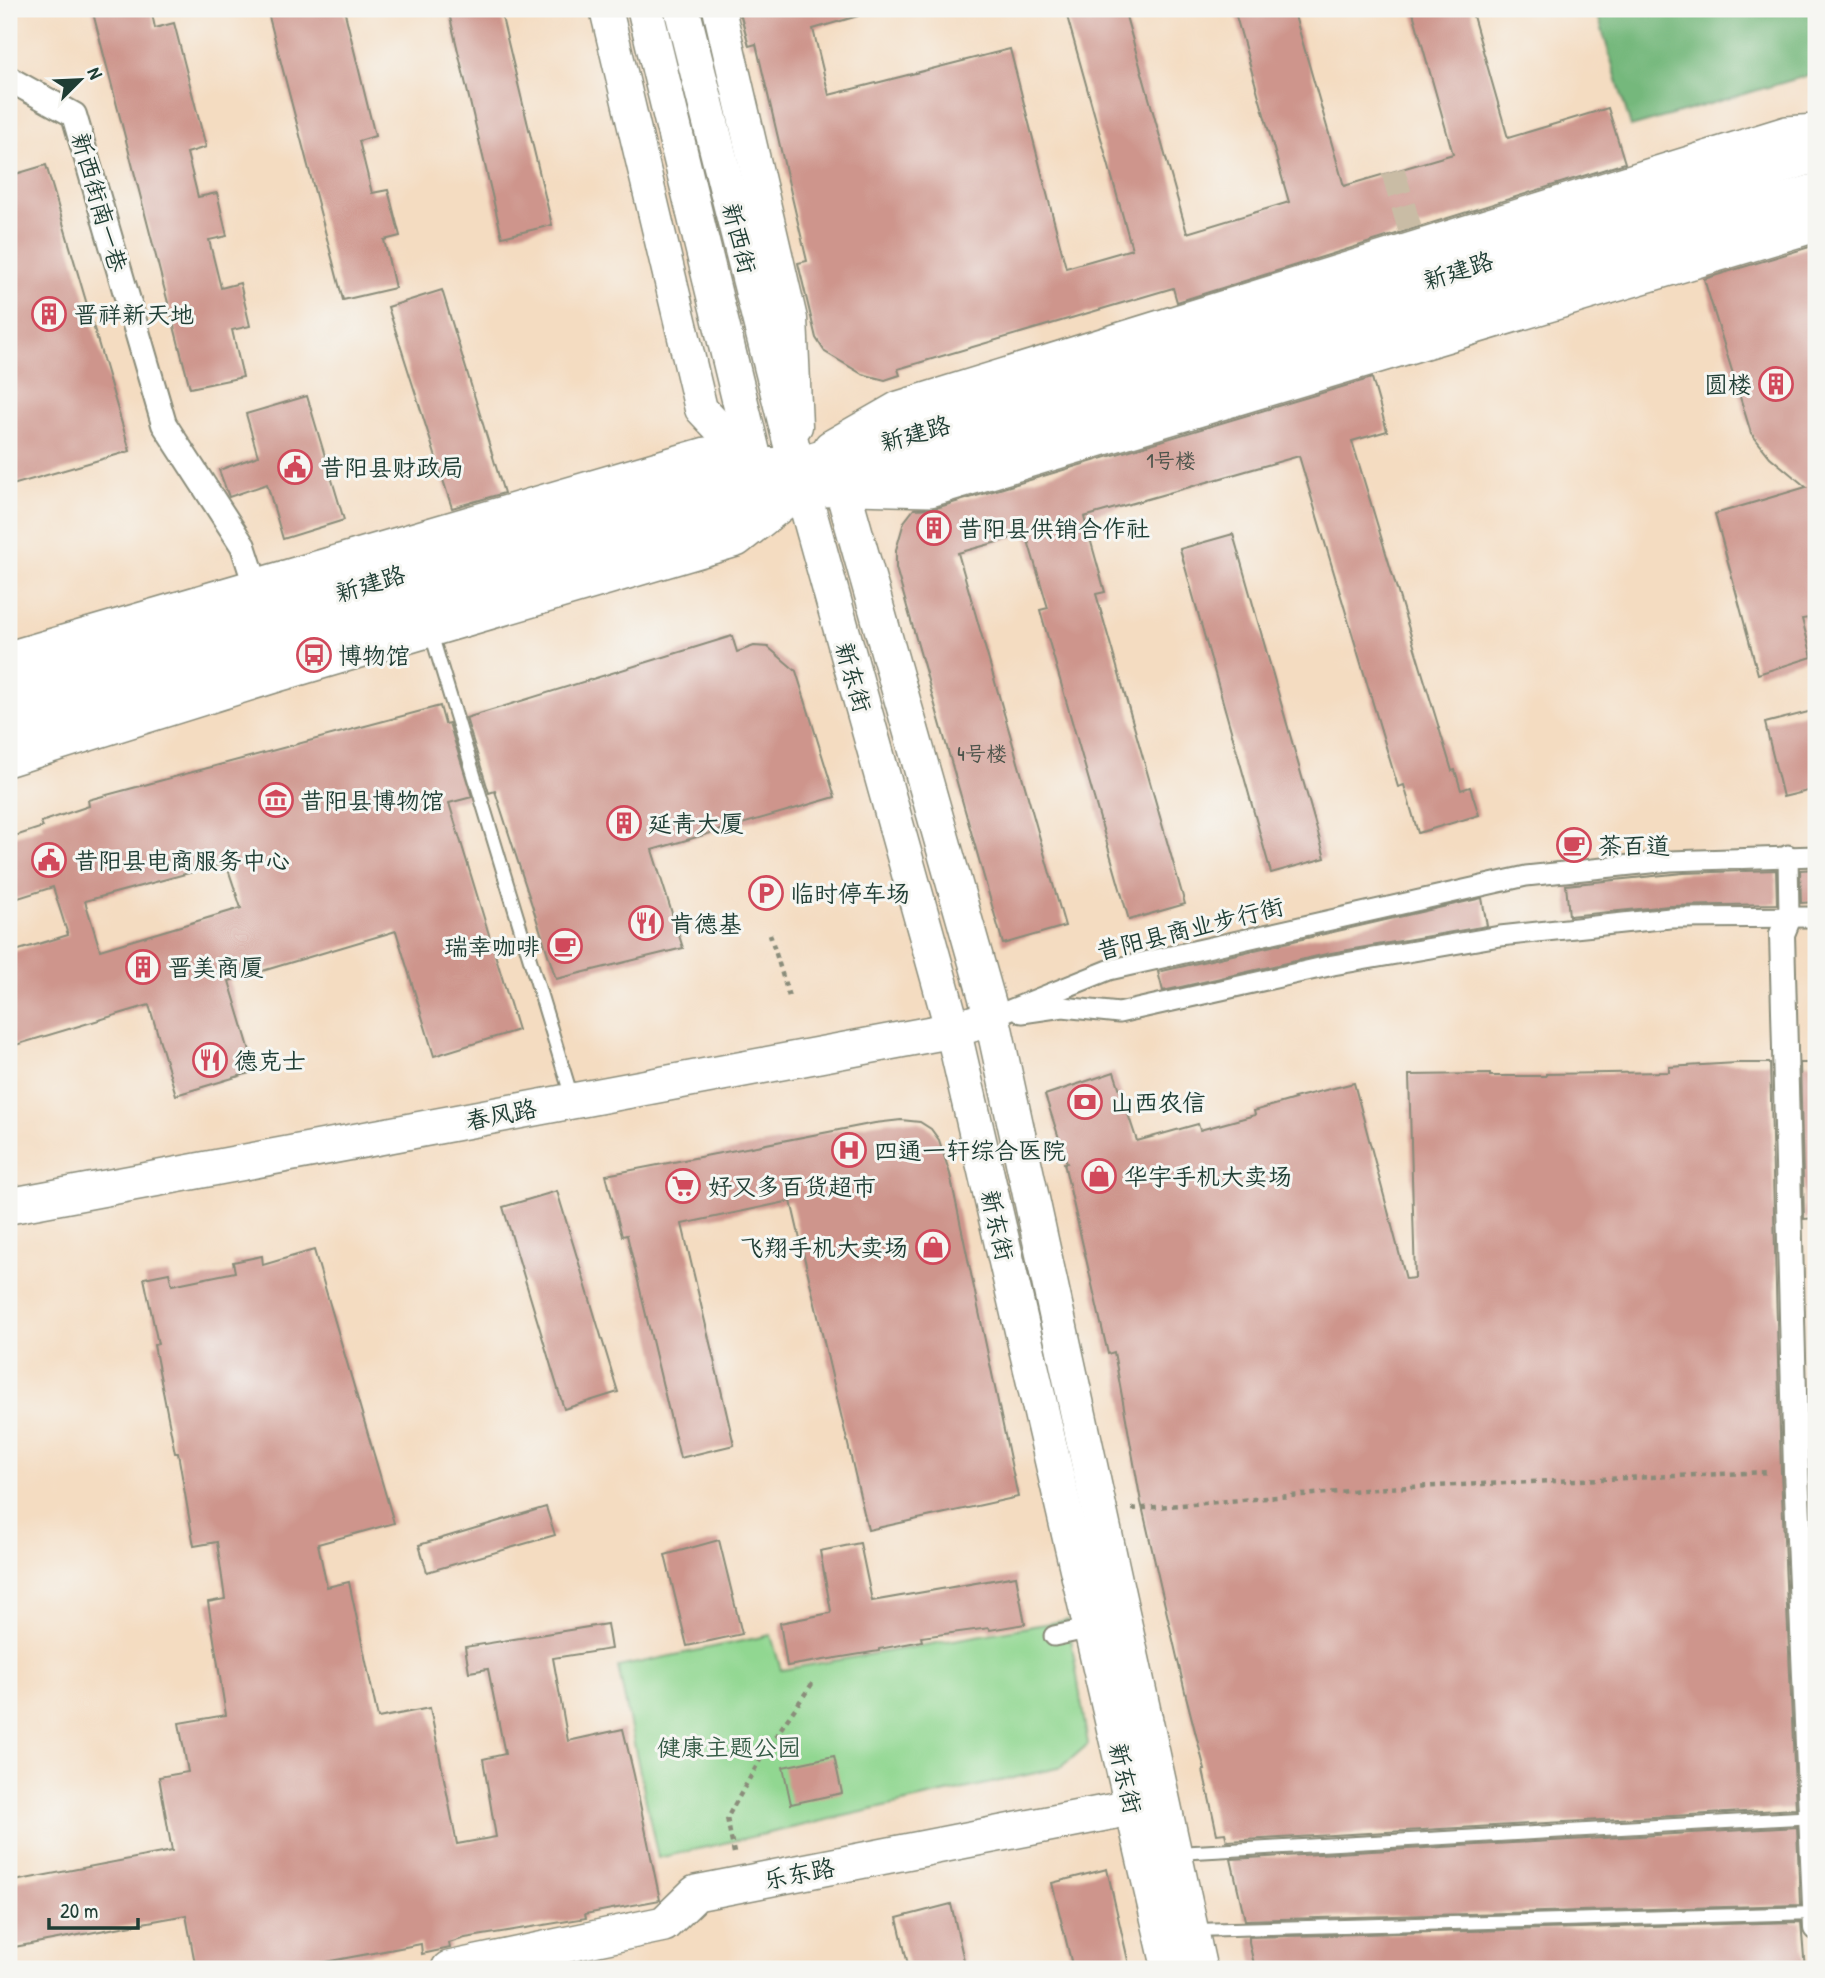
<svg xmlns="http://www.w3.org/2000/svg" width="1825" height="1978" viewBox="0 0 1825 1978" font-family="'Patrick Hand','LXGW WenKai TC',sans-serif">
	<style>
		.green { fill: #91d791; stroke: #588a62; stroke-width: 2 }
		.forest { fill: #74b87b; stroke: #4a7a58; stroke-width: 2 }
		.building { fill: #ce958c; fill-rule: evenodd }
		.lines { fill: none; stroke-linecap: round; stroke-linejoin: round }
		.minor-tunnel { stroke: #c9bca5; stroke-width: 24; stroke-dasharray: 24 12; stroke-linecap: butt }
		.service-casing { stroke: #8a8c7a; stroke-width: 16 }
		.pedestrian-casing { stroke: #8a8c7a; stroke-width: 23 }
		.minor-casing { stroke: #8a8c7a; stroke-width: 28 }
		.tertiary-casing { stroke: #8a8c7a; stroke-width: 35 }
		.secondary-casing { stroke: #8a8c7a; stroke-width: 38 }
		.primary-casing { stroke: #8a8c7a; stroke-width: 42 }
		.path { stroke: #8a8c7a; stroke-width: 4.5; stroke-dasharray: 5 5; stroke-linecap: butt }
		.service { stroke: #fff; stroke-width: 12 }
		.pedestrian { stroke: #fff; stroke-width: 19 }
		.minor { stroke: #fff; stroke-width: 24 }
		.tertiary { stroke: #fff; stroke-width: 32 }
		.secondary { stroke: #fff; stroke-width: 35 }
		.primary { stroke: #fff; stroke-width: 38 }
		.labels { text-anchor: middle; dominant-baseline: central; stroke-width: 6; stroke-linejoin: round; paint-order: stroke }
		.number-label { font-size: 21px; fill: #4b534a }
		.street-label { font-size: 24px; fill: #1f3d34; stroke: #f6f6f2 }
		.poi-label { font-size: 24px; fill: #1f3d34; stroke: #f6f6f2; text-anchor: start }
		.park-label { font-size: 24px; fill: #365c47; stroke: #f6f6f2 }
	</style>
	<rect width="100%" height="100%" fill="#f6f6f2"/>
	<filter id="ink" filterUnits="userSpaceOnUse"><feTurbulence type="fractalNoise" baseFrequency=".0143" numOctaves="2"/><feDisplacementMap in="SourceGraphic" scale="14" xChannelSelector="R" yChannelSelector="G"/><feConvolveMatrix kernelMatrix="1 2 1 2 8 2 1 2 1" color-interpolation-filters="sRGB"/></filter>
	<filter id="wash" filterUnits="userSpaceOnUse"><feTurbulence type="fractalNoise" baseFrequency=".00686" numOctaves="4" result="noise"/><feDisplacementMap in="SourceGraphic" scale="28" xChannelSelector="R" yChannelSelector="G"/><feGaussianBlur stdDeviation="1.57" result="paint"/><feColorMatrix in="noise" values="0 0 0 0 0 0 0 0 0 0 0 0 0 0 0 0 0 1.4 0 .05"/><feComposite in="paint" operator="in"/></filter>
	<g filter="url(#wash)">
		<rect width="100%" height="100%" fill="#f4dcc1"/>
		<path class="green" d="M1068 1620 1088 1744 1062 1767 658 1858 618 1667 771 1635 781 1670Z"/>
		<path class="forest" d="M1596 9H1816V73L1631 127Z"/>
		<g id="blocks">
			<g class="building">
				<path d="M92 9H151L155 28 174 23 206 147 187 153 198 197 217 193 227 236 209 240 221 288 240 283 250 326 232 330 243 377 190 388Z"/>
				<path d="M267 9H344L375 136 359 141 372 193 388 190 400 236 384 240 395 288 343 300Z"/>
				<path d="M448 9H500L552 225 502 237Z"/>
				<path d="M739 9H858V16L813 29 829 95 1010 49 1066 268 1132 249 1065 9H1124L1187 233 1289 202 1234 9H1293L1344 186 1453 154 1412 9H1471L1508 138 1608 108 1625 163 1177 302 1173 288 898 369 900 375 885 380 862 374 825 352 816 338 798 263 807 261 756 44 749 46Z"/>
				<path d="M46 165 130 451 9 486V176Z"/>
				<path d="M1816 245V328L1810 330 1816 350V617L1802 619 1812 657 1758 674 1715 514 1806 487 1770 457 1751 433 1704 279Z"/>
				<path d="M442 290 504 493 452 508 388 307Z"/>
				<path d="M1372 378 1387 431 1352 441 1452 771 1455 770 1461 790 1470 787 1479 815 1418 833 1404 785 1398 787 1299 456 1084 517 1105 592 1096 594 1185 904 1129 920 1040 610 1048 608 1026 534 958 553 1065 926 1003 944 896 568V550L904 522 914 509 936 508Z"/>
				<path d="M307 396 344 520 283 539 267 484 229 497 219 470 258 456 246 414Z"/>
				<path d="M1233 534 1325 858 1271 873 1180 549Z"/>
				<path d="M732 636 737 652 754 646 768 647 796 671 835 797 652 850 683 948 556 979 495 791 489 793 466 718Z"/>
				<path d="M440 706 445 724 449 723 472 797 449 803 518 1030 434 1056 396 931 229 981 256 1071 176 1095 149 1005 9 1047V953L68 935 53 887 9 901V838L43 827 41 822 89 806 88 800ZM226 863 241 908 100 950 85 901Z"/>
				<path d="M1816 710V789L1783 797 1765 723Z"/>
				<path d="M1816 869V902L1801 903 1800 870Z"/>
				<path d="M1776 870 1777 904 1669 906 1569 916 1566 885 1683 873Z"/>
				<path d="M1482 898 1487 926 1331 953 1163 991 1158 972Z"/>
				<path d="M1737 1063H1770L1781 1472 1796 1809 1227 1841 1225 1833 1217 1834 1203 1770H1205L1186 1696 1141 1502 1114 1352 1108 1354 1064 1163H1067L1045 1095 1114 1072 1137 1141 1198 1124 1200 1130 1255 1115 1254 1111 1295 1099 1294 1098 1354 1083 1406 1279 1415 1278 1409 1075 1490 1074V1076H1546V1074L1669 1072V1067Z"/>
				<path d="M1800 1063H1816V1218L1804 1219Z"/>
				<path d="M901 1120 920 1122 931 1129 939 1140 950 1174 1018 1497 868 1530 791 1201 682 1224 734 1445 680 1458 627 1235 622 1236 606 1175 875 1123Z"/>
				<path d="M557 1191 618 1392 564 1409 503 1207Z"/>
				<path d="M314 1250 394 1523 318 1544 327 1587 349 1582 378 1718 430 1708 457 1844 496 1837 483 1759 505 1754 488 1669 469 1672 465 1647 607 1624 611 1649 553 1658 568 1741 623 1729 634 1775 660 1900 585 1914 586 1918 465 1938 449 1943 450 1948 422 1954 421 1944 288 1969H196L186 1915 9 1948V1882L172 1851 159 1777 188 1772 179 1723 226 1715 208 1602 225 1599 217 1542 194 1546 178 1453H175L154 1345 158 1344 144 1278 169 1273 172 1285 235 1272 233 1262 262 1256 263 1265Z"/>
				<path d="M546 1507 555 1535 427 1572 419 1545Z"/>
				<path d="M719 1540 742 1634 687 1646 665 1555Z"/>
				<path d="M860 1543 872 1601 1016 1576 1025 1624 990 1630 989 1628 921 1637 922 1641 879 1649V1651L787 1666 780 1623 830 1613 831 1611 820 1551Z"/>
				<path d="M834 1756 842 1793 791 1804 783 1767Z"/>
				<path d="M1797 1827 1800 1905 1245 1920 1231 1859Z"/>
				<path d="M1107 1869 1130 1969H1073L1052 1883Z"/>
				<path d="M951 1904 966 1969H909L897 1918Z"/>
				<path d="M1801 1922 1805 1969H1255L1249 1942V1937Z"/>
			</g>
		</g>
	</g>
	<g filter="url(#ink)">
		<use href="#blocks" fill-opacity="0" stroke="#8a8c7a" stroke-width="2"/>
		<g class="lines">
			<path class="minor-tunnel" d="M1393 171 1411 233"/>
			<g class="service-casing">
				<g id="service">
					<path d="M430 630 572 1098"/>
					<path d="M1177 1853 1816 1817"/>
					<path d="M1194 1930 1816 1913"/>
				</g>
			</g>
			<g class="pedestrian-casing">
				<g id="pedestrian">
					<path d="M1788 855 1789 917"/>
					<path d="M1022 1013 1063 1007 1119 1013 1333 965 1500 936 1670 918 1816 917"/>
					<path d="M992 1017 1109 970 1526 876 1670 861 1816 856"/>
					<path d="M1054 1636 1092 1628"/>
				</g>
			</g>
			<g class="minor-casing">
				<g id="minor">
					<path d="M9 79 74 115 164 424 243 546 256 586"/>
					<path d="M1789 917 1782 934 1796 1471 1816 1928"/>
				</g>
			</g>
			<g class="tertiary-casing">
				<g id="tertiary">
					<path d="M606 9 701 409 756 467"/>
					<path d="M719 9 791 319 796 426"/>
				</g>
			</g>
			<g class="secondary-casing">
				<g id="secondary">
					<path d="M645 9 756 467"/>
					<path d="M682 9 797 467"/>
					<path d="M831 448 899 409 1787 134 1816 132"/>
					<path d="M842 487 992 1017 1199 1969"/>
					<path d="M856 487 930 489 1816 224"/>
					<path d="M802 488 953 1030 1170 1969"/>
					<path d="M9 659 706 455 764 471"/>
					<path d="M9 758 277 674 736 539 796 492"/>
					<path d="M9 1206 953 1030 975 1023"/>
					<path d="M449 1969 664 1924 696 1893 1156 1803"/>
				</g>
			</g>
			<g class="primary-casing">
				<g id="primary">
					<path d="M9 692 756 467H797L1425 281 1816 153"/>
					<path d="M9 727 802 488 842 487 1816 193"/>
				</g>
			</g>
			<g class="path">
				<path d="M770 934 790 1000"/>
				<path d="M1132 1509 1387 1488 1770 1472"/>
				<path d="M734 1853 727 1818 764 1753 814 1681"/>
			</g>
			<use href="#service" class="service"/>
			<use href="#pedestrian" class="pedestrian"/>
			<use href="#minor" class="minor"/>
			<use href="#tertiary" class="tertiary"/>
			<use href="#secondary" class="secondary"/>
			<use href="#primary" class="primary"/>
		</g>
	</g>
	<defs>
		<g id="building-ring" transform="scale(1.75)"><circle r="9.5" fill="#f6f6f2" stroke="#d1495b" stroke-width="1.5"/><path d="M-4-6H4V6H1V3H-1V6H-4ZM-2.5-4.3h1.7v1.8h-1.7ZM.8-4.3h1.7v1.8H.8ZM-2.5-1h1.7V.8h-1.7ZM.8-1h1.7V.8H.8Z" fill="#d1495b"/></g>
		<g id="civic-ring" transform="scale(1.75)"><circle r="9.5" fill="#f6f6f2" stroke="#d1495b" stroke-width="1.5"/><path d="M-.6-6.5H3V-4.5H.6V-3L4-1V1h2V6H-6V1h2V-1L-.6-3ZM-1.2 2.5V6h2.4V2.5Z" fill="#d1495b"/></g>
		<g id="bus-ring" transform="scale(1.75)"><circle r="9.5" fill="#f6f6f2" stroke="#d1495b" stroke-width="1.5"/><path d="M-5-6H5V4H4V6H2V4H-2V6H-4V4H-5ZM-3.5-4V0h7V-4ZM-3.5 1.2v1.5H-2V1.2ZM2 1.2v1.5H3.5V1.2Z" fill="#d1495b"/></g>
		<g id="museum-ring" transform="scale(1.75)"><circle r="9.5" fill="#f6f6f2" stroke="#d1495b" stroke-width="1.5"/><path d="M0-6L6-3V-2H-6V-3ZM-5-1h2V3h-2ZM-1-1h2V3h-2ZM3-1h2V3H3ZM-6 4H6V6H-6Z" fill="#d1495b"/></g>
		<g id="cafe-ring" transform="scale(1.75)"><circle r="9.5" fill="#f6f6f2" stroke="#d1495b" stroke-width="1.5"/><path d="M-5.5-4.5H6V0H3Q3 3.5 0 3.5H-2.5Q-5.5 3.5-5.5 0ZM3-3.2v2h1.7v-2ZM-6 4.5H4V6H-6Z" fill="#d1495b"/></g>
		<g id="parking-ring" transform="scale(1.75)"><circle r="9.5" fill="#f6f6f2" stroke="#d1495b" stroke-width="1.5"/><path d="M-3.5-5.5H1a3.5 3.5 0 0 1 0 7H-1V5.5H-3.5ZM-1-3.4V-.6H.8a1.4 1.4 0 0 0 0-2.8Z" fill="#d1495b"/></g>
		<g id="restaurant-ring" transform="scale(1.75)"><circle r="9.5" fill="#f6f6f2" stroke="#d1495b" stroke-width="1.5"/><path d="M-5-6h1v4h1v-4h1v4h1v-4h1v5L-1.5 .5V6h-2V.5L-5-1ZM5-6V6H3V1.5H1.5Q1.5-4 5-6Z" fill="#d1495b"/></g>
		<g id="bank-ring" transform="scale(1.75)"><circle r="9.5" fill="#f6f6f2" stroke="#d1495b" stroke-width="1.5"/><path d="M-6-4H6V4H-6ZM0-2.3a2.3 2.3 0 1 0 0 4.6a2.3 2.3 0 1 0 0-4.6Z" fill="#d1495b"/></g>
		<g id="hospital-ring" transform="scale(1.75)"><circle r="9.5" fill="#f6f6f2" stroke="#d1495b" stroke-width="1.5"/><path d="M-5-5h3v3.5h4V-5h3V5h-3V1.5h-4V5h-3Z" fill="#d1495b"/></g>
		<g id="shop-ring" transform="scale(1.75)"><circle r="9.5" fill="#f6f6f2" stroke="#d1495b" stroke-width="1.5"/><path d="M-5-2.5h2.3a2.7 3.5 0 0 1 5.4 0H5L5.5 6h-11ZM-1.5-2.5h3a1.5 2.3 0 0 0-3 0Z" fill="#d1495b"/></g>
		<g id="supermarket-ring" transform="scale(1.75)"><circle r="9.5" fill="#f6f6f2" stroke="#d1495b" stroke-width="1.5"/><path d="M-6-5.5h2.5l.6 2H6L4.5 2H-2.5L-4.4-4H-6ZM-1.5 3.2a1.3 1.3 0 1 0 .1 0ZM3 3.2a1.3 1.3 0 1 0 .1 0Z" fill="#d1495b"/></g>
	</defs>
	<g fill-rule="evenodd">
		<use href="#building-ring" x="49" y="314"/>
		<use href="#building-ring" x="1776" y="384"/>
		<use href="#civic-ring" x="295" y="467"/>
		<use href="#building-ring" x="934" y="528"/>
		<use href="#bus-ring" x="314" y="655"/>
		<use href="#museum-ring" x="276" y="800"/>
		<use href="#building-ring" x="624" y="823"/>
		<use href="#cafe-ring" x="1574" y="845"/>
		<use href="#civic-ring" x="49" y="860"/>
		<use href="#parking-ring" x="766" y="893"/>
		<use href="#restaurant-ring" x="646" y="923"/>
		<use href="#cafe-ring" x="565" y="946"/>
		<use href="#building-ring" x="143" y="967"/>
		<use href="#restaurant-ring" x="210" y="1060"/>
		<use href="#bank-ring" x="1085" y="1102"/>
		<use href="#hospital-ring" x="849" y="1150"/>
		<use href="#shop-ring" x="1099" y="1176"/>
		<use href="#supermarket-ring" x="683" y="1186"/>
		<use href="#shop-ring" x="933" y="1247"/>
	</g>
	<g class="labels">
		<g class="number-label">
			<text x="1171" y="460">1号楼</text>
			<text x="982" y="753">4号楼</text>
		</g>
		<g class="street-label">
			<text transform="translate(100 202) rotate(74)">新西街南一巷</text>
			<text transform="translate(740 238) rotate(76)">新西街</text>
			<text transform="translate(1458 270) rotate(-18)">新建路</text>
			<text transform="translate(915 433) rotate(-16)">新建路</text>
			<text transform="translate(370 583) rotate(-17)">新建路</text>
			<text transform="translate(854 677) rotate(74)">新东街</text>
			<text transform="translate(1190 928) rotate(-14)">昔阳县商业步行街</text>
			<text transform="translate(501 1114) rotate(-11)">春风路</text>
			<text transform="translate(998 1225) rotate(77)">新东街</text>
			<text transform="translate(1126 1778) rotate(77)">新东街</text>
			<text transform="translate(799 1873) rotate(-11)">乐东路</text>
		</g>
		<g class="poi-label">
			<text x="74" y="314">晋祥新天地</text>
			<text x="1752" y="384" text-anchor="end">圆楼</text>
			<text x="320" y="467">昔阳县财政局</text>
			<text x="958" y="528">昔阳县供销合作社</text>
			<text x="338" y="655">博物馆</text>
			<text x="300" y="800">昔阳县博物馆</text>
			<text x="648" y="823">延青大厦</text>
			<text x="1598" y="845">茶百道</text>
			<text x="74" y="860">昔阳县电商服务中心</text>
			<text x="790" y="893">临时停车场</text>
			<text x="670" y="923">肯德基</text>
			<text x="540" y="946" text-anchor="end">瑞幸咖啡</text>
			<text x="168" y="967">晋美商厦</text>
			<text x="234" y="1060">德克士</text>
			<text x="1110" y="1102">山西农信</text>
			<text x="874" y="1150">四通一轩综合医院</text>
			<text x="1124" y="1176">华宇手机大卖场</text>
			<text x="708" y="1186">好又多百货超市</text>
			<text x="908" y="1247" text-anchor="end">飞翔手机大卖场</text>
		</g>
		<g class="park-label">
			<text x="729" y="1747">健康主题公园</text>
		</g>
	</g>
	<rect width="1825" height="1978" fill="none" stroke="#f6f6f2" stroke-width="35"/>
	<g transform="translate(80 80) rotate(66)" stroke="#f6f6f2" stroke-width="5" paint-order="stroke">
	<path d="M0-5L12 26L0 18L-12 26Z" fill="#1f3d34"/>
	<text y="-10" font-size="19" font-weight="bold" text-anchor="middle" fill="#1f3d34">N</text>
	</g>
	<path d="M49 1918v10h89v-10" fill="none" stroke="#1f3d34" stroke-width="3.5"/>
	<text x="60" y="1918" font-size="21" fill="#1f3d34" stroke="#f6f6f2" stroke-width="5" paint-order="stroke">20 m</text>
</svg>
